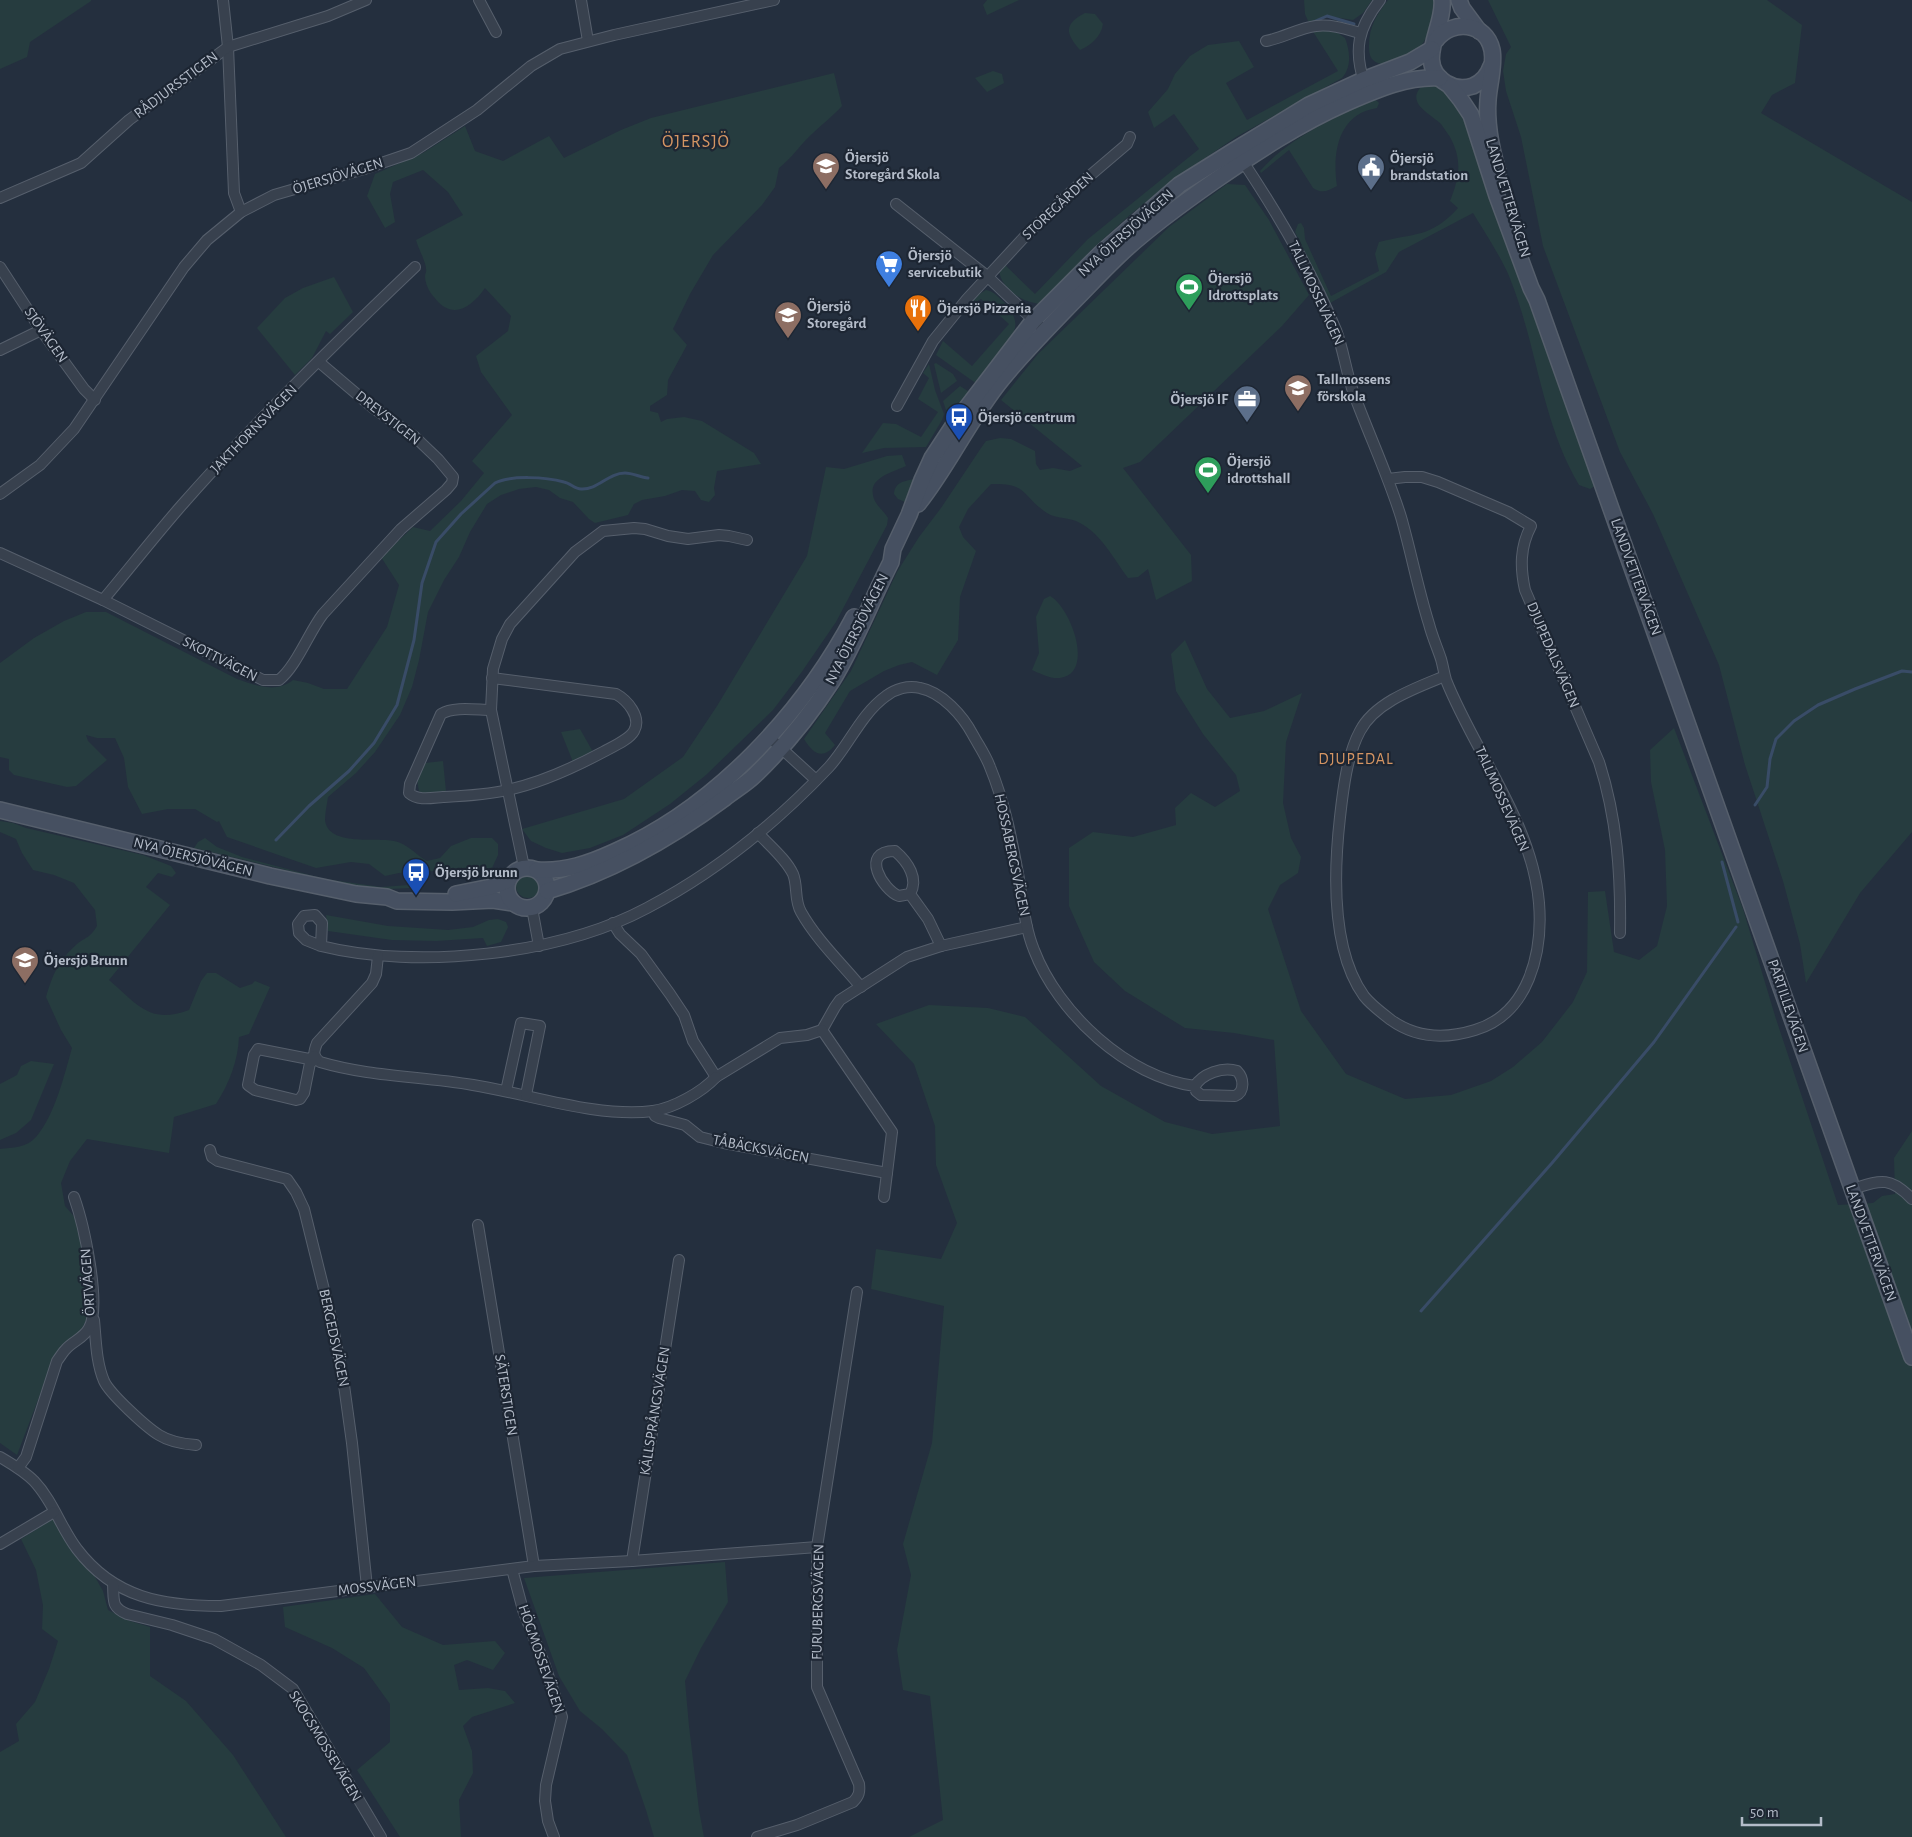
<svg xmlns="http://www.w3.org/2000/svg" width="1912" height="1837" viewBox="0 0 1912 1837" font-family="'Alegreya Sans',sans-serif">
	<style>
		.green { fill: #263c3f }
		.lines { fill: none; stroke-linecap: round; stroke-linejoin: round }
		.stream { stroke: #394c67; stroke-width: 3 }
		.street-casing { stroke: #565f6c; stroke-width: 12 }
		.secondary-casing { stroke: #565f6c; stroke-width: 18 }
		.street { stroke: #38414e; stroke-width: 10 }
		.secondary { stroke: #465061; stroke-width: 15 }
		.labels { text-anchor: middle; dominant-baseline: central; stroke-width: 4.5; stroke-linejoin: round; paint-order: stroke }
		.street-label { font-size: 15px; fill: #b4bcc9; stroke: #1d2633 }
		.poi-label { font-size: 15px; font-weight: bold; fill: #b4bcc9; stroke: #1d2633; text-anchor: start }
		.neighbourhood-label { font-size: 16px; letter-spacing: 1px; fill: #d59563; stroke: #1d2633 }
		.quarter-label { font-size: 18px; letter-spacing: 1px; fill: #d59563; stroke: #1d2633 }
	</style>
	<rect width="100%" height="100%" fill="#242f3e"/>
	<g class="green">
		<path d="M0 0H91V1L30 42 27 57 0 69Z"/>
		<path d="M987 0H1019L987 15 983 5Z"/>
		<path d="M1304 0H1372L1363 13 1353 20 1327 16 1309 23 1305 14Z"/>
		<path d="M1388 0H1435V3C1433 13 1432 23 1428 33 1426 38 1422 46 1418 49 1408 58 1385 71 1373 60 1369 56 1369 50 1369 45 1369 27 1377 14 1388 0Z"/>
		<path d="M1488 0H1767L1802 25 1795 83 1772 95 1761 113 1912 202V832L1860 893 1806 983 1800 944 1783 881 1745 765 1719 665 1653 514 1620 452 1543 246 1521 137 1506 91 1503 71 1506 54 1511 47Z"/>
		<path d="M1085 13 1095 14 1103 24C1101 37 1091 45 1080 50 1065 33 1064 24 1085 13Z"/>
		<path d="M1312 30 1335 31 1345 38C1350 51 1352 67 1342 78L1236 137 1182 174 1131 214 1091 250 1041 304C1023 303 1000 289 999 269L1005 265 1035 294 1088 239 1199 149 1174 114 1154 128 1148 112 1168 89 1175 74 1190 56 1208 45 1239 41 1254 67 1226 83 1247 120 1338 71Z"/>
		<path d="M993 71 1002 74 1004 83 987 92 975 78Z"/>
		<path d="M834 73 842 106C830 119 816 129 804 142 796 151 789 160 779 168L775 187 762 205 713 255 690 294 673 329 687 345 668 380 667 395 650 406V411L658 413 661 422 667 419 684 417 702 421 754 453 761 464 717 471 714 488 715 495 709 502 701 500 695 491 682 490 665 496 642 500 634 504 628 515 595 523 589 519 573 502 560 498 549 490 536 487 519 489 501 495 487 504 470 532 459 557 444 580 428 612 419 660 412 687 400 715 375 752 356 773 328 797C327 804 325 813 325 820 328 847 377 837 394 841 407 843 416 855 427 861L440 858 451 846 471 838H492L498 844V855L492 868 399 873 385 876 369 864 351 862 316 868 227 837 219 821 217 822 195 809H168L142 814 128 787 124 758 115 738H97L86 735 88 741 107 760 76 786 67 787 14 775 9 770V759L0 757V663L34 638 64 621 86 612H106L237 679C255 685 275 694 293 680L308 683 324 689H347L387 627 399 585 381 557 413 527 430 531 461 501 484 473 472 461 512 415 481 372 476 356 508 331 511 316 485 288C471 308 452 321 434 297 429 292 425 283 425 276 425 274 427 271 426 269 426 262 418 248 416 240L463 215 448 192 423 170 393 182 390 194 395 222 385 228 367 196 375 174 423 153 465 126 475 151 503 161 549 136 564 158 621 130 651 118Z"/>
		<path d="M1425 83H1437L1457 102 1553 358 1595 486 1590 489 1579 485C1541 421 1537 344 1509 276 1501 257 1484 231 1473 213L1399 252 1386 272 1330 303 1295 232 1298 224 1301 223 1304 228 1305 239 1331 296 1379 271 1375 254 1379 242C1414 233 1431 238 1458 208L1450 201C1459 178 1463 161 1450 137 1447 133 1444 128 1441 124 1428 112 1403 102 1425 83Z"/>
		<path d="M1375 99 1379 103 1377 108C1338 114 1332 153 1337 186 1328 191 1322 194 1313 188L1289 150 1261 173 1260 171C1290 137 1334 118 1375 99Z"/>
		<path d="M1227 184 1245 185 1269 220 1309 295 1282 326 1140 462 1123 468 1191 555 1192 581 1156 600 1148 569 1138 577 1128 578C1114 559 1101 534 1080 523 1070 517 1056 519 1047 513 1021 496 1029 483 991 484L968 509 959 527 963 537 976 551 960 597 958 640 937 675 912 662 899 665 884 671 850 691 825 733 835 745C823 760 813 754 804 739L851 671 897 572 919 537 941 508 981 448 986 441 1000 438 1011 439 1035 451 1036 464 1040 470 1053 468 1070 471 1082 466 1001 400 1038 354 1169 227Z"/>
		<path d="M334 277 353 312 330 334 326 331 312 358 295 375 257 328 285 298 303 288Z"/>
		<path d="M986 290C994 291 999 298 1005 303 1011 309 1017 320 1015 328 1010 346 988 369 977 384L936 355 943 341 972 366 1009 324 981 299 975 303 973 298Z"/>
		<path d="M936 363 953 374 957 381 941 393 934 364Z"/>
		<path d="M929 364 935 390 944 414 942 420 926 447 884 448 862 453 883 423 896 424 921 437 938 412 918 399 929 378 923 373Z"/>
		<path d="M960 386 971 393 949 419 943 401Z"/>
		<path d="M902 455 906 466C894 472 869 477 873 495 874 504 884 511 888 518L887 525 836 622 801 673 773 710 706 775 670 804 623 835 590 848 562 853 546 848 531 841 522 829 624 799 683 757 717 706 807 556 826 467 844 469 887 456Z"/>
		<path d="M915 479 905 502 898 499 894 494C895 482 904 481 915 479Z"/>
		<path d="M1050 596C1072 608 1098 681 1054 678 1047 677 1039 673 1032 670L1039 653 1036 617 1044 599Z"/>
		<path d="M1185 640 1207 689 1230 718 1264 711 1302 693 1286 742 1283 803 1291 838 1301 857 1298 873 1280 885 1268 909 1301 1011 1346 1074 1405 1099 1451 1095 1491 1081 1513 1067 1542 1042 1573 1002 1587 972 1588 892 1605 891 1614 952 1639 960 1657 946 1667 906 1665 850 1651 782 1650 750 1674 728 1743 909 1776 1019 1838 1205 1873 1203 1882 1196 1895 1194 1894 1158 1912 1131V1837H909L943 1820 930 1696 903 1690 897 1650 911 1575 903 1544 932 1443 944 1306 871 1289 876 1249 941 1259 957 1223 936 1165 935 1126 914 1064 876 1024 929 1005 988 1008 1025 1017 1101 1086 1165 1122 1212 1134 1280 1126 1274 1040 1234 1033 1185 1028 1125 991 1094 962 1069 906V848L1093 832 1133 837 1176 825 1175 808 1191 793 1215 807 1240 791 1236 775 1203 734 1176 691 1171 654Z"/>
		<path d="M580 729 593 752 573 762 561 732Z"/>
		<path d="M443 761 446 791 424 794 419 791 417 780 425 763Z"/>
		<path d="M0 821 13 823 26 828 143 855 171 866 176 873 172 877 158 873 146 887 170 905 109 980C137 1004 150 1025 189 1010L201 981 207 973H216L240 988 252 984 255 981 270 987 249 1034 239 1037C238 1061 229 1084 216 1104L174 1117 169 1153 87 1139 70 1161 61 1183 65 1206 79 1222 89 1286 88 1316 82 1329 56 1356 49 1371 17 1455 0 1443V1149C12 1148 28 1147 36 1137 55 1115 64 1076 72 1048L61 1030 46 997C53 974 58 961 77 944 87 936 89 939 97 926L95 910 74 883 54 875 33 870 22 853 16 839 0 832Z"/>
		<path d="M205 838 217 847 242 857 325 879 381 887 409 885V888L390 889 349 885 194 848 198 842Z"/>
		<circle cx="528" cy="886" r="12"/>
		<path d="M326 915 388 926 448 930 473 927 489 920 498 919 506 922 508 927 501 942 487 946 483 938 436 941 392 940 328 931Z"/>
		<path d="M31 1061 54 1064 31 1120 16 1133 0 1140V1084L17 1075 21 1066Z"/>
		<path d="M53 1519 68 1545 94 1575 103 1591 108 1610 130 1621 150 1627V1676L186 1701 233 1755 286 1837H0V1752L19 1741 16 1724 35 1702 49 1669 58 1641 42 1629 43 1605 36 1570 21 1539Z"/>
		<path d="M725 1562 728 1602 701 1648 685 1681 689 1726 699 1810 704 1837H654L646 1810 627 1755 602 1729 580 1711 559 1676 524 1578Z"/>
		<path d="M375 1594 402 1627 443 1645 495 1641 505 1653 493 1670 467 1660 454 1665 459 1690 488 1688 505 1691 515 1703 472 1717 463 1726 472 1751 473 1773 459 1800 461 1837H400L357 1770 390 1742V1704L364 1668 332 1648 285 1627 283 1607Z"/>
	</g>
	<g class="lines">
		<g class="stream">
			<path d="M1311 23 1327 16 1354 24"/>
			<path d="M1755 805 1767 787 1770 759 1776 739 1794 721 1818 705 1855 689 1902 671 1912 672"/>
			<path d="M276 840 309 806 349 771 374 743 397 705 414 640 422 583 436 542 461 514 495 483C511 475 546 477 564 482 570 483 575 489 581 489 598 490 608 473 625 473 632 473 640 477 648 478"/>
			<path d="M1722 862 1738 922"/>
			<path d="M1421 1311 1552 1163 1654 1042 1736 927"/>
		</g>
		<g class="street-casing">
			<g id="street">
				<path d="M223 0 228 47 234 193 241 212"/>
				<path d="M479 0 496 32"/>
				<path d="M581 0 588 41"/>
				<path d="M1266 41C1283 38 1299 28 1316 26 1331 24 1346 29 1360 33"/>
				<path d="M1365 85C1353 50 1358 28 1380 0"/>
				<path d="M1240 157C1276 211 1311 269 1336 330 1344 351 1346 373 1354 394 1369 435 1388 475 1401 517 1411 552 1418 589 1429 624 1432 636 1437 647 1441 659 1443 666 1444 673 1446 680 1475 753 1532 822 1539 903 1543 952 1529 1014 1475 1030 1446 1039 1416 1038 1391 1020 1382 1013 1371 1005 1364 996 1331 950 1334 870 1340 817 1343 790 1347 755 1360 731 1375 702 1416 688 1445 676"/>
				<path d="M0 198 81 163 129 120 228 47 328 16 366 0"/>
				<path d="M896 204 987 276 1045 331"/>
				<path d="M0 267 41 330 84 389 95 400"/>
				<path d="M0 350 41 330"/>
				<path d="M897 406 933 341 967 299 1028 233 1073 190 1127 144 1130 137"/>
				<path d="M1388 479 1405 477H1422L1438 482 1508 512 1531 526C1520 547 1520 567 1525 590L1599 762C1617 818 1621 874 1620 933"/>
				<path d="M0 494 40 465 74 429 184 267 207 240 241 212 274 195 364 169 411 153 477 110 531 66 560 49 614 35 774 0"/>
				<path d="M0 553 103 600 263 680H279C296 667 309 632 323 614L401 529 446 490 452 483 453 477 438 459 415 437 372 407 319 362"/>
				<path d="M103 600C129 569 154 537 181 506 254 423 334 344 415 267"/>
				<path d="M491 710C477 710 454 706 441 714L410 784 409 793C418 801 431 798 443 797 464 796 487 795 507 790 541 783 573 768 603 752 612 747 629 740 634 731 642 717 627 700 616 694L492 678"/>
				<path d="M769 737 816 780"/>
				<path d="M758 833C770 846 786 859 793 874 798 886 794 900 801 912 816 939 841 963 861 987"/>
				<path d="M524 867 491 710 493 669 502 639 510 624 575 552 603 531 634 528 645 529 668 536 688 539 719 535 729 536 747 540"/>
				<path d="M910 894 899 896C883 890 859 851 895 851 908 862 919 879 910 894L928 919 941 946"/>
				<path d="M532 908 539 946"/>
				<path d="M613 923 620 934 641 954 670 994 684 1015 693 1041 716 1077 780 1038 807 1035 822 1030 835 1007 840 1000 907 957 941 946 1027 927"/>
				<path d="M321 946 306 940 299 933 298 924 304 916 315 915 322 923 321 946C417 970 559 955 647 908 714 873 777 822 829 767 849 745 861 714 886 696 895 689 908 685 920 688 942 692 963 716 973 735 979 746 986 756 990 767 1005 803 1012 841 1019 879 1023 903 1025 928 1034 950 1058 1013 1127 1077 1195 1086 1202 1074 1223 1066 1237 1071 1244 1078 1245 1092 1235 1096L1201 1095 1196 1091 1195 1086"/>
				<path d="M378 956 376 974 372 983 317 1043C314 1051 312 1056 320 1062 371 1077 421 1076 473 1085 529 1094 597 1118 653 1111 674 1108 702 1092 716 1077"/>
				<path d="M314 1056 309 1059 258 1049 254 1055 248 1085 255 1090 296 1100 300 1099 304 1093 310 1063 316 1059"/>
				<path d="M506 1091 521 1023 540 1026 526 1095"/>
				<path d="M653 1111 655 1116 659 1118 685 1125 700 1137 724 1143 887 1173 892 1132 822 1030"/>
				<path d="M210 1150 212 1157 218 1161 287 1179 296 1192 304 1209 331 1318 343 1378 352 1443 367 1587"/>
				<path d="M1853 1189C1881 1180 1890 1176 1912 1199"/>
				<path d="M884 1197 887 1173"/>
				<path d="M478 1225 534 1566"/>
				<path d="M94 1320C96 1340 96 1362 104 1381 110 1394 146 1427 159 1435 170 1442 183 1444 196 1445"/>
				<path d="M0 1457C12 1464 24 1471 34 1481 53 1501 61 1528 77 1549 114 1598 163 1606 221 1606L534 1566 632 1561 817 1547"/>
				<path d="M18 1468 26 1457 57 1361C60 1357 63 1352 66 1349 73 1341 84 1338 89 1328 102 1305 83 1222 74 1197"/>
				<path d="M0 1544 54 1512"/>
				<path d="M632 1561 679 1260"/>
				<path d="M512 1569 523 1610 544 1663 562 1717 546 1785 545 1801 548 1821 554 1837"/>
				<path d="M113 1584C114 1601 111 1607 127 1614L172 1625 214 1639 261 1665 293 1689 381 1837"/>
				<path d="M757 1837 797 1825 853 1802C859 1796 860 1792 859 1784L817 1687V1547L857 1292"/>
			</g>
		</g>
		<g class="secondary-casing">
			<g id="secondary">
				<path d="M1442 0C1445 27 1414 64 1446 83 1454 88 1464 89 1473 86 1482 82 1488 75 1491 66"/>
				<path d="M1459 0 1462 8 1479 31"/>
				<path d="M1436 40C1452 19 1486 22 1492 50 1495 65 1489 84 1488 100 1486 124 1491 148 1498 172"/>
				<path d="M1449 85 1461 100 1471 115 1497 196 1531 288 1537 300 1912 1357"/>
				<path d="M918 504C949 465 970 418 1002 379 1023 353 1047 329 1071 304 1089 286 1107 266 1127 248 1154 224 1183 203 1213 182 1256 152 1299 124 1346 103 1376 90 1407 76 1440 78"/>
				<path d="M0 810 270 876 356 894 387 897 397 901 452 902 493 900 513 903"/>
				<circle cx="527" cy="888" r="20"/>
				<path d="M537 870C565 872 590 863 614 852 715 808 803 713 854 617"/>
				<path d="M547 891C612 872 671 838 725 798 735 790 746 784 755 775 784 747 810 715 832 681 855 644 871 601 891 562L893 549 909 515 922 480 932 458 955 423 1033 321 1100 254 1179 185 1235 150 1309 105 1363 80 1410 62 1432 49"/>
				<path d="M456 894 491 887 508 880"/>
			</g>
		</g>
		<use href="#street" class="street"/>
		<use href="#secondary" class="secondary"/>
	</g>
	<defs>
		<g id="school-pin" transform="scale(1.4375)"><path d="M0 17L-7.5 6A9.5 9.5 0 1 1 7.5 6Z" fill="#8d6e63" stroke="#1d2633"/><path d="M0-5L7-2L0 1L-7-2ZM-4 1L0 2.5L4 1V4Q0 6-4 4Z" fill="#fff"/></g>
		<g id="civic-pin" transform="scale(1.4375)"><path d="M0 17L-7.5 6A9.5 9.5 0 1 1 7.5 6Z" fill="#5c6f8a" stroke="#1d2633"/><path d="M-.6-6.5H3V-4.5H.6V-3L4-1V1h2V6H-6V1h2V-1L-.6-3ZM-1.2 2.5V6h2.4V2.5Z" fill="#fff"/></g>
		<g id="supermarket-pin" transform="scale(1.4375)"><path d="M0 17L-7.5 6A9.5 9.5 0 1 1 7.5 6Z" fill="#3f7fe0" stroke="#1d2633"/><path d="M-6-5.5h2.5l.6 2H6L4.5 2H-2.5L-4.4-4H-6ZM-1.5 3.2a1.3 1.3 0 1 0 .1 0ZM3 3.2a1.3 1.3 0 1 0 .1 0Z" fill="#fff"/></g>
		<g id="stadium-pin" transform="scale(1.4375)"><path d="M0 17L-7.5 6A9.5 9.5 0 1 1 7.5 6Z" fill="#2e9e5b" stroke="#1d2633"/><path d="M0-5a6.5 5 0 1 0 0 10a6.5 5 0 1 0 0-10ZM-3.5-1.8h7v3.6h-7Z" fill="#fff"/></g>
		<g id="restaurant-pin" transform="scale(1.4375)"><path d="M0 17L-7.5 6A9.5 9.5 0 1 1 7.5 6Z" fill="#e8710a" stroke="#1d2633"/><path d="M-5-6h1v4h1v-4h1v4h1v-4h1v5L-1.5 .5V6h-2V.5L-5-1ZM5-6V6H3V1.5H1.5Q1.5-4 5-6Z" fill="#fff"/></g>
		<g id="office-pin" transform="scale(1.4375)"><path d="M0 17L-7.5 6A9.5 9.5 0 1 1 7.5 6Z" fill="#5c6f8a" stroke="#1d2633"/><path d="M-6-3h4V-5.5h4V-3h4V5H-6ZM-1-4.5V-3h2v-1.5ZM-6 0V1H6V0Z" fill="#fff"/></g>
		<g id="bus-pin" transform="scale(1.4375)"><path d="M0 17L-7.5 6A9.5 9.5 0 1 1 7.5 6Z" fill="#1a4fb4" stroke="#1d2633"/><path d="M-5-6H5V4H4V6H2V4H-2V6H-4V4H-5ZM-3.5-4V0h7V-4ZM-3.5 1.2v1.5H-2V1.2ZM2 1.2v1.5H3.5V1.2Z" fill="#fff"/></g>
	</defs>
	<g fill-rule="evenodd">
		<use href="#school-pin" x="826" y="166"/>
		<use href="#civic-pin" x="1371" y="167"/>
		<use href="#supermarket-pin" x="889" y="264"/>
		<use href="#stadium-pin" x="1189" y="287"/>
		<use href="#restaurant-pin" x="918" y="308"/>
		<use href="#school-pin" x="788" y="315"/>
		<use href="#school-pin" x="1298" y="388"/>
		<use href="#office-pin" x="1247" y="399"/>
		<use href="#bus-pin" x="959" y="417"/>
		<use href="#stadium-pin" x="1208" y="470"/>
		<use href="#bus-pin" x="416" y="872"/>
		<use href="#school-pin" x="25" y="960"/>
	</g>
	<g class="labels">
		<g class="street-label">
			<text transform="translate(176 85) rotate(-37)">RÅDJURSSTIGEN</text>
			<text transform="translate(338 176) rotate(-17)">ÖJERSJÖVÄGEN</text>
			<text transform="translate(1508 198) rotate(73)">LANDVETTERVÄGEN</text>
			<text transform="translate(1058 206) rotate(-43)">STOREGÅRDEN</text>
			<text transform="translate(1126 233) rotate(-42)">NYA ÖJERSJÖVÄGEN</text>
			<text transform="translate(1316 293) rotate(65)">TALLMOSSEVÄGEN</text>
			<text transform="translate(46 335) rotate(55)">SJÖVÄGEN</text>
			<text transform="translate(388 418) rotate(38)">DREVSTIGEN</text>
			<text transform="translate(254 429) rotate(-46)">JAKTHORNSVÄGEN</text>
			<text transform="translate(1636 577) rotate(70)">LANDVETTERVÄGEN</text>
			<text transform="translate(857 629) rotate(-63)">NYA ÖJERSJÖVÄGEN</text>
			<text transform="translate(1553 655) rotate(67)">DJUPEDALSVÄGEN</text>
			<text transform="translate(220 659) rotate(27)">SKOTTVÄGEN</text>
			<text transform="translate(1502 799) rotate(66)">TALLMOSSEVÄGEN</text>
			<text transform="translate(1012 855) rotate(78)">HOSSABERGSVÄGEN</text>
			<text transform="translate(193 857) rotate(14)">NYA ÖJERSJÖVÄGEN</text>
			<text transform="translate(1788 1006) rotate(71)">PARTILLEVÄGEN</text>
			<text transform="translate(761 1149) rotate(11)">TÅBÄCKSVÄGEN</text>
			<text transform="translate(1871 1243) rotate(70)">LANDVETTERVÄGEN</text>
			<text transform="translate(88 1282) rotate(-94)">ÖRTVÄGEN</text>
			<text transform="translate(334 1338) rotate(78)">BERGEDSVÄGEN</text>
			<text transform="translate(506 1395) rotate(81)">SÄTERSTIGEN</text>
			<text transform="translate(655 1411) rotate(-81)">KÄLLSPRÅNGSVÄGEN</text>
			<text transform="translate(377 1586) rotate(-7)">MOSSVÄGEN</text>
			<text transform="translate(818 1602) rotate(-89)">FURUBERGSVÄGEN</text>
			<text transform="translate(541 1659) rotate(71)">HÖGMOSSEVÄGEN</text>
			<text transform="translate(325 1746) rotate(59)">SKOGSMOSSEVÄGEN</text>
		</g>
		<g class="poi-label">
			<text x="845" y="157">Öjersjö<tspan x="845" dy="17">Storegård Skola</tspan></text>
			<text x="1390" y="158">Öjersjö<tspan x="1390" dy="17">brandstation</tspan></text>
			<text x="908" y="255">Öjersjö<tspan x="908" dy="17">servicebutik</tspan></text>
			<text x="1208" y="278">Öjersjö<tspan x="1208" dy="17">Idrottsplats</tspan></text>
			<text x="807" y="306">Öjersjö<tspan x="807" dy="17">Storegård</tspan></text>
			<text x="937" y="308">Öjersjö Pizzeria</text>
			<text x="1317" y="379">Tallmossens<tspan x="1317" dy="17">förskola</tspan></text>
			<text x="1228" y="399" text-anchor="end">Öjersjö IF</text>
			<text x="978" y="417">Öjersjö centrum</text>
			<text x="1227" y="461">Öjersjö<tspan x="1227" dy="17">idrottshall</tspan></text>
			<text x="435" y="872">Öjersjö brunn</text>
			<text x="44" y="960">Öjersjö Brunn</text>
		</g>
		<g class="neighbourhood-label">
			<text x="1356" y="759">DJUPEDAL</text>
		</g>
		<g class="quarter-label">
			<text x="696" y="142">ÖJERSJÖ</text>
		</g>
	</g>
	<path d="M1742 1817v8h79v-8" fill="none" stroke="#b4bcc9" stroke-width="2.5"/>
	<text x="1750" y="1817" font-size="15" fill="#b4bcc9" stroke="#1d2633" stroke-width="4" paint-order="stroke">50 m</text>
</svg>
